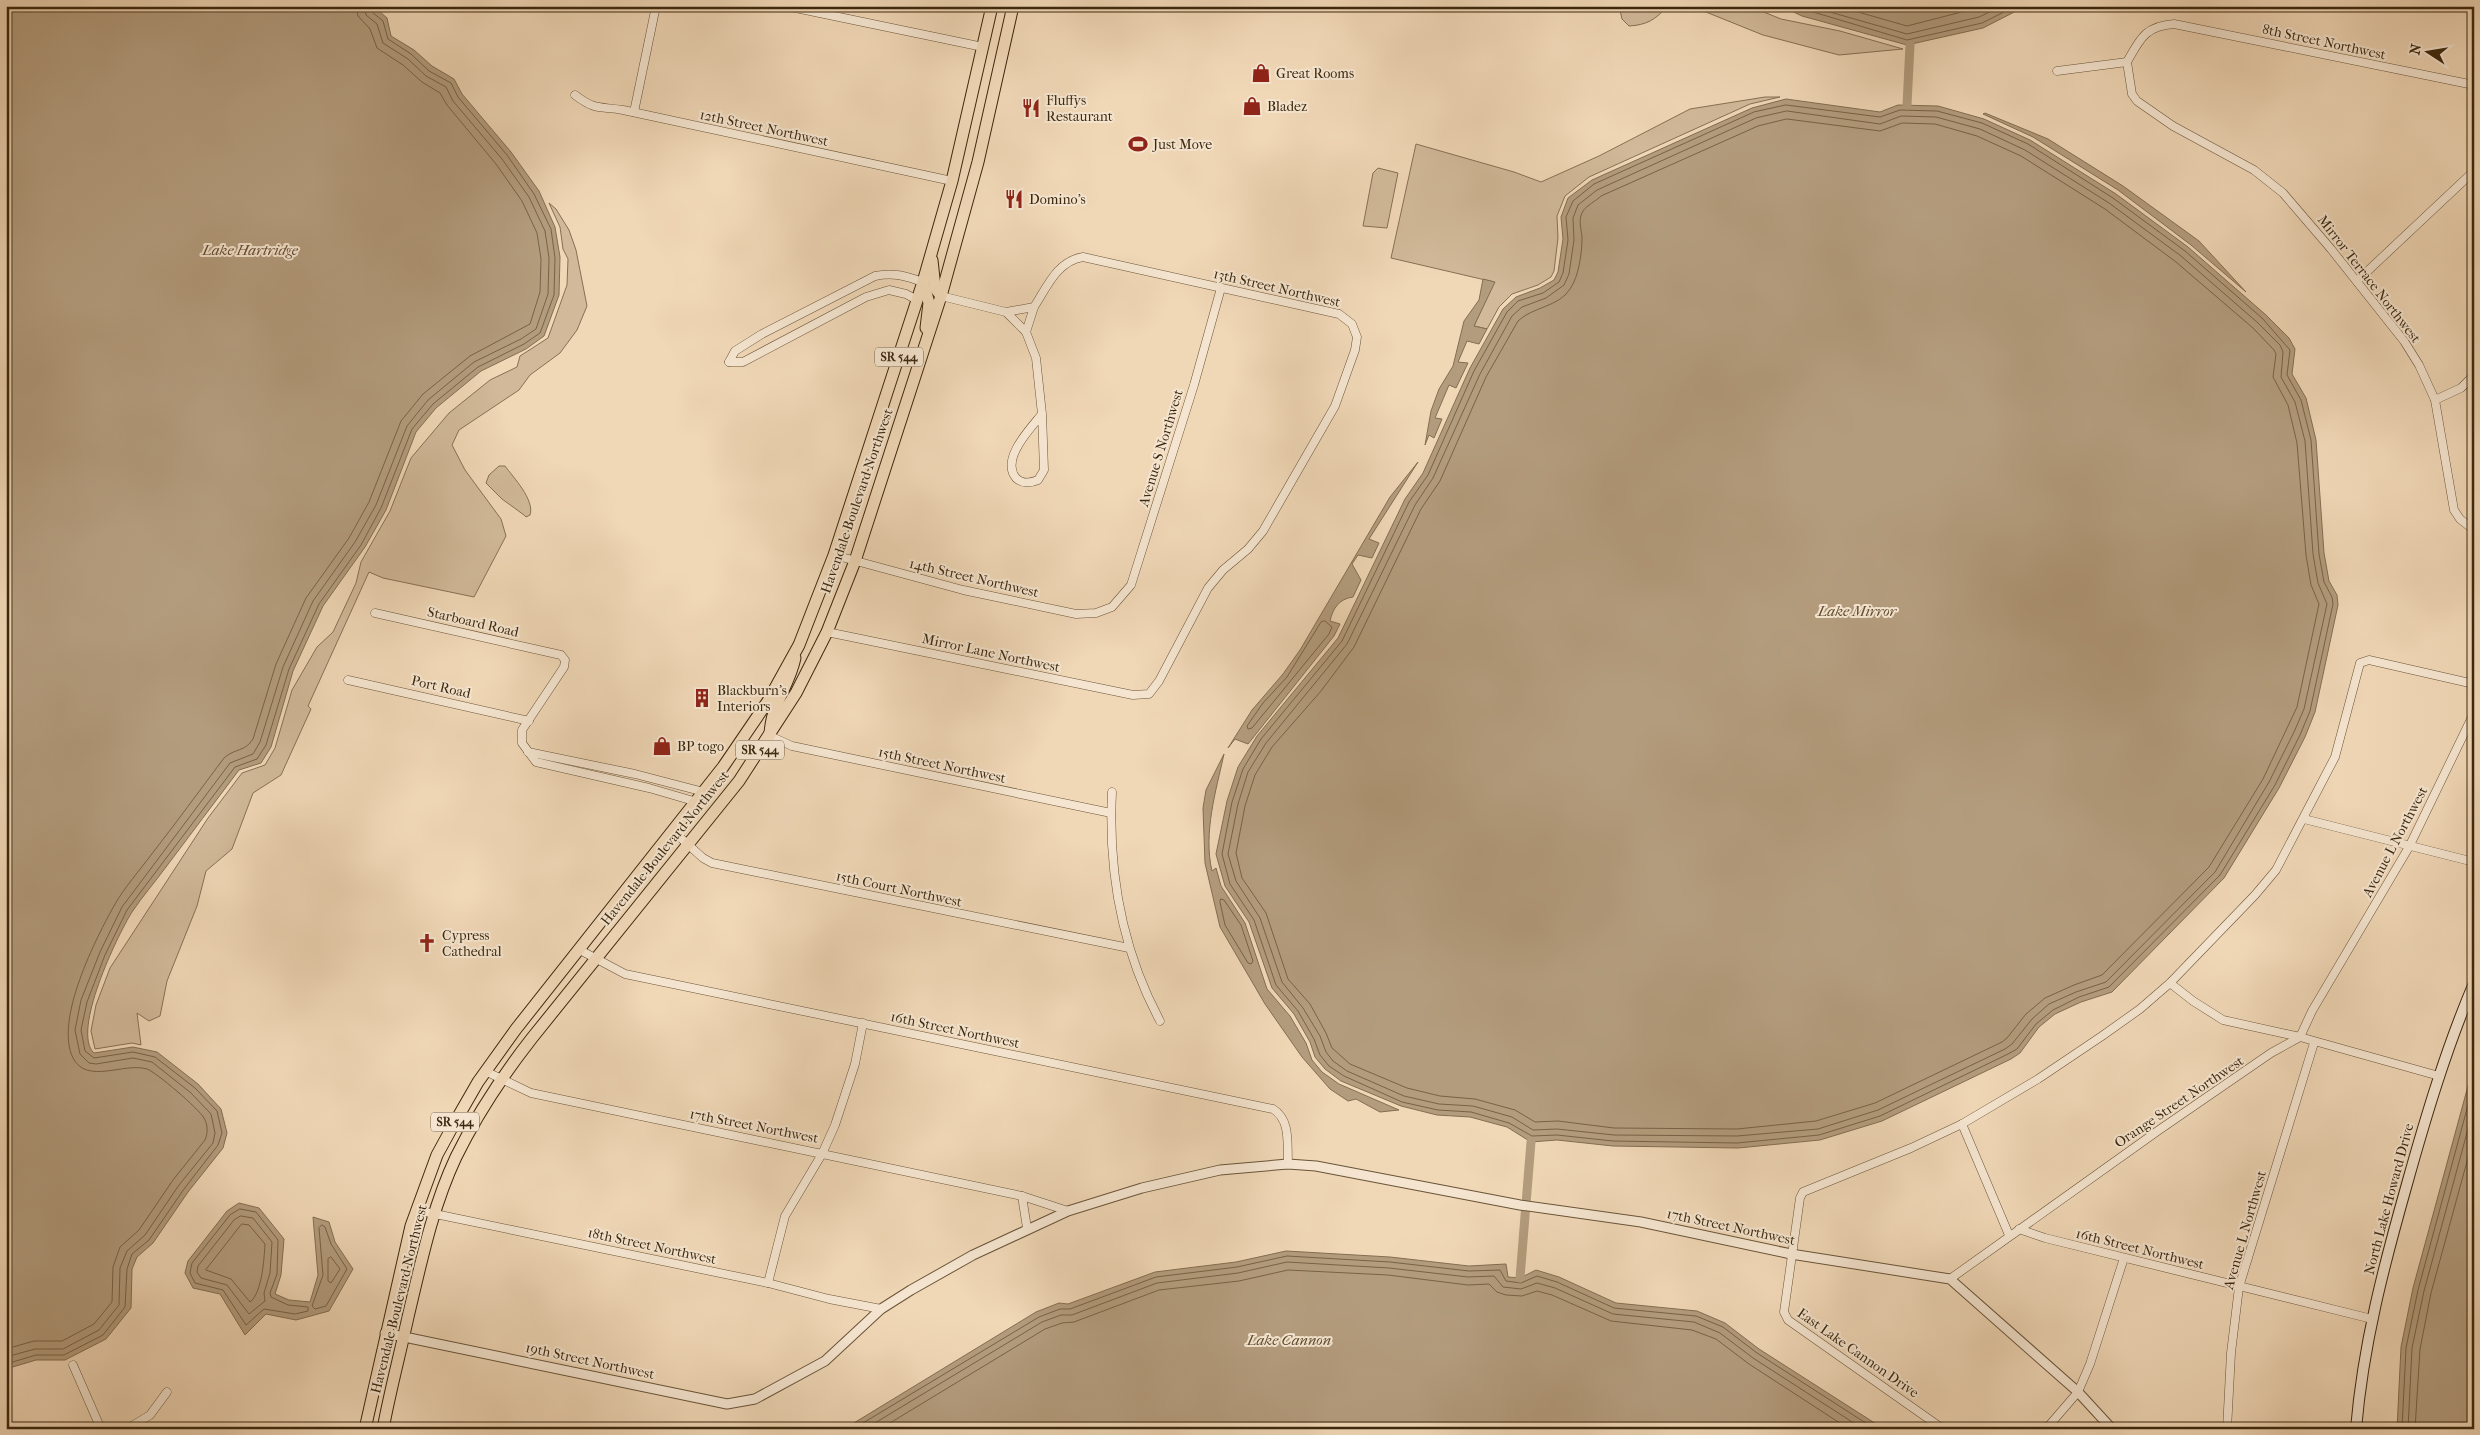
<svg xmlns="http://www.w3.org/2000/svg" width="2480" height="1435" viewBox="0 0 2480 1435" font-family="'IM FELL French Canon',serif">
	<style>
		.green { fill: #d1b999; stroke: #867054 }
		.water { fill: #b39c7d; stroke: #836e51 }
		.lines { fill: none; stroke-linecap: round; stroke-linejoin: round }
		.shore { stroke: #786246; stroke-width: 1 }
		.canal { stroke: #b39c7d; stroke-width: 9 }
		.minor-casing { stroke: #695438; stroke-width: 9 }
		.tertiary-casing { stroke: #695438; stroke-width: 11 }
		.secondary-casing { stroke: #3c280e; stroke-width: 12 }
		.primary-casing { stroke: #3c280e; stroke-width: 13 }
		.minor { stroke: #f5e5d0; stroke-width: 8 }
		.tertiary { stroke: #f5e5d0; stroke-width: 9 }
		.secondary { stroke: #f5e5d0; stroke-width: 10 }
		.primary { stroke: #f0d7b6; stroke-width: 11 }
		.labels { text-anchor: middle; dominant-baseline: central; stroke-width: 4; stroke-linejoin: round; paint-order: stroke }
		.shield { fill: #f5e5d0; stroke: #746148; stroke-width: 1 }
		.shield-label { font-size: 12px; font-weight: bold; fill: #3c280e }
		.street-label { font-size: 14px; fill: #3c280e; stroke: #f5e5d0 }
		.poi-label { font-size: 14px; fill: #3c280e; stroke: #f5e5d0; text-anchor: start }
		.water-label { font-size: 15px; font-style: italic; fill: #604b2f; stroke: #f5e5d0 }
	</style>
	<rect width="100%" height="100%" fill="#f0d7b6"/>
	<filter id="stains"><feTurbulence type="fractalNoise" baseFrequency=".004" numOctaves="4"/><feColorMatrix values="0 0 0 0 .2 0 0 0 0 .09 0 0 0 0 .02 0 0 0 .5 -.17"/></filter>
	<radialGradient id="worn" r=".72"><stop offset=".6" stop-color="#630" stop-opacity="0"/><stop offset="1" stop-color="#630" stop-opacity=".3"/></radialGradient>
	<g class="green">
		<path d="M1619 6H1667C1656 20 1646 25 1629 26L1622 19Z"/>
		<path d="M1691 6H1749L1781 19 1840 31 1903 49 1839 55 1763 35Z"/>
		<path d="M1765 97H1780L1750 104 1589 177 1565 196 1557 216 1558 238 1554 271 1551 277 1538 285 1512 294 1499 307 1487 329 1474 326 1494 282 1391 258 1416 144 1514 172 1541 182 1599 156 1690 109Z"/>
		<path d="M1378 168 1398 173 1387 228 1363 226 1373 173Z"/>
		<path d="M549 203 556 209 569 230 576 250 587 306 577 330 560 353 530 375 519 390 459 430 452 445 465 470 501 519 506 536 474 597 383 578 369 572 308 706 311 709 281 775 253 793 232 849 206 871 197 906 167 981 160 1016 149 1021 137 1013 141 1045 132 1043 95 1049 91 1031 96 1005 110 968 208 818 242 773 265 765 275 748 292 690 317 647 333 632 356 583 361 562 390 511 411 458 449 413 490 380 517 367 520 356 548 338 567 285 568 259 563 249 560 227Z"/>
		<path d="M499 466H505C513 477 535 500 530 515L526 517 524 515 502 499 486 483 489 475Z"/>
	</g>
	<g class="water">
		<path d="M6 6H373L387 18 391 36 414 50 432 66 454 79 462 94 511 152 539 191 555 227 560 257 559 295 544 336 526 349 481 371 436 408 416 432 386 510 365 547 323 606 293 671 271 747 261 763 239 770C215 802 190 835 166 867 155 882 142 897 132 912 117 936 71 1032 94 1053L133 1047 157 1052 198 1084 221 1109 227 1133 223 1148 188 1192 153 1243 137 1257 132 1269 131 1308 106 1339 65 1360H36L6 1369Z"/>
		<path d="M1781 6H2026L1983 28 1907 45 1802 16Z"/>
		<path d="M1786 99 1880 112 1898 105 1938 106 1984 119 2030 140 2116 194 2188 247 2266 315 2289 338 2295 349 2292 374 2306 398 2316 440 2324 553 2329 581 2337 595 2338 605 2315 712 2305 737 2279 788 2224 878 2112 992 2081 1002 2055 1014 2039 1027 2020 1053 2011 1059 1882 1121 1820 1140 1738 1148 1613 1146 1557 1140 1531 1142 1507 1127 1470 1117 1437 1115 1401 1106 1341 1081 1325 1069 1315 1057 1310 1042 1294 1014 1272 988 1249 922 1225 886 1216 854 1227 801 1238 767 1257 736 1338 638 1405 499 1423 473 1470 368 1503 309 1516 297 1540 288 1554 280 1558 272 1563 239 1561 217 1568 198 1592 180 1752 108Z"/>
		<path d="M1985 113 2048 139 2123 186 2199 241 2246 292 2191 245 2118 190 2033 137 1983 114Z"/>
		<path d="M1483 279 1495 282 1474 326 1487 329 1479 344 1467 341 1458 362 1468 363 1456 388 1449 385 1435 418 1442 419 1434 438 1429 435 1425 445 1431 411 1439 389 1453 366 1464 321 1479 300Z"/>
		<path d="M1418 462 1369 539 1379 543 1372 558 1358 555 1352 564 1361 580 1353 597C1339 599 1333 608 1330 621L1340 624 1334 636 1248 744 1235 739 1228 748 1252 710 1283 674 1300 650 1390 497Z"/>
		<path d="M1224 754C1216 791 1203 833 1212 871L1216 868 1221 886 1245 923 1267 989 1290 1016 1306 1043 1312 1060 1322 1072 1339 1084 1399 1110 1380 1112 1356 1099 1348 1101 1330 1089 1302 1057 1265 1004 1220 927 1205 863 1203 808 1206 790Z"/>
		<path d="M2474 1064V1429H2397L2401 1347 2413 1288Z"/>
		<path d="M239 1203 259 1208 284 1239 281 1275 275 1294 289 1300 310 1302 318 1275 313 1217 329 1222 335 1242 353 1269 329 1311 296 1320 266 1314 245 1335 220 1294 193 1288 185 1273 188 1261 227 1211Z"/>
		<path d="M1286 1251 1390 1257 1469 1266 1506 1264 1508 1277 1520 1278 1536 1270 1559 1277 1616 1303 1697 1311 1725 1323 1759 1349 1884 1429H844L1036 1312 1059 1303 1068 1304 1155 1272 1236 1262Z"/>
	</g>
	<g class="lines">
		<g class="shore">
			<path d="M1793 6 1907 40 1982 23 2016 6"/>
			<path d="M1809 6 1907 34 1979 17 2002 6"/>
			<path d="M1837 6 1907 26 1985 6"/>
			<path d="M1786 105 1880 117 1900 110 1937 111 1982 123 2028 144 2113 198 2185 251 2262 318 2290 350 2287 375 2301 400 2311 440 2319 554 2324 582 2332 597 2333 604 2310 711 2300 735 2275 785 2220 875 2109 987 2079 997 2053 1010 2036 1024 2017 1049 2008 1054 1880 1116 1819 1135 1737 1143 1613 1141 1557 1135 1532 1136 1509 1123 1471 1112 1438 1110 1402 1102 1344 1076 1329 1066 1320 1055 1314 1039 1298 1011 1276 985 1254 920 1230 884 1222 854 1232 802 1243 769 1261 739 1342 641 1409 502 1428 475 1474 371 1507 312 1518 301 1543 293 1559 282 1563 273 1568 240 1566 217 1573 201 1594 184 1754 112Z"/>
			<path d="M1787 111 1880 124 1901 116 1936 117 1980 129 2025 150 2109 203 2181 256 2258 323 2280 345 2283 352 2281 377 2295 402 2305 441 2313 554 2318 583 2327 604 2304 709 2294 732 2269 782 2215 872 2106 982 2076 992 2049 1004 2032 1019 2012 1044 2005 1049 1878 1110 1818 1129 1737 1136 1614 1135 1557 1129 1533 1130 1512 1117 1473 1106 1439 1104 1404 1096 1347 1071 1333 1061 1326 1052 1320 1036 1303 1008 1282 982 1260 918 1236 881 1228 854 1238 804 1248 772 1266 743 1347 644 1415 505 1433 478 1480 374 1512 316 1522 307 1546 298 1564 285 1569 274 1574 240 1573 218 1578 205 1597 190 1756 118Z"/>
			<path d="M1787 119 1880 131 1902 123 1935 124 1977 136 2021 156 2105 209 2176 262 2253 328 2274 350 2276 354 2273 377 2288 405 2297 443 2306 555 2311 585 2319 604 2297 707 2263 779 2209 867 2102 975 2074 985 2045 998 2026 1014 2007 1038 2002 1042 1875 1103 1816 1121 1737 1129 1614 1128 1558 1121 1535 1122 1515 1110 1475 1099 1440 1096 1407 1088 1350 1064 1332 1048 1326 1033 1310 1004 1288 979 1266 913 1242 878 1236 853 1245 806 1255 775 1272 747 1321 691 1354 647 1421 509 1440 481 1486 377 1518 321C1532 307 1559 307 1570 289 1579 276 1582 253 1582 237 1581 228 1578 219 1583 211 1587 205 1596 201 1601 196L1758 126Z"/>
			<path d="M1325 621 1332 627 1329 634 1252 728 1248 729 1247 726 1263 703 1287 677 1321 622Z"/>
			<path d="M1221 899 1224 900 1241 925 1253 961 1251 964 1248 963 1225 925 1220 902Z"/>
			<path d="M240 1209 256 1212 278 1240 277 1274 270 1293 271 1297 288 1305 308 1307V1311L295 1314 264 1309 246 1325 223 1290 195 1283 190 1273 192 1263 230 1215Z"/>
			<path d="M241 1216 253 1218 272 1242 270 1273 264 1293 265 1301 249 1314 227 1285 201 1278 197 1272 198 1266 234 1220Z"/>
			<path d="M242 1224 249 1225 265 1244C264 1260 262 1293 250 1302L231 1279 206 1270Z"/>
			<path d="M322 1225 325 1227 331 1244 347 1269 326 1306 315 1309 312 1306 323 1275 319 1228Z"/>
			<path d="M331 1257 340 1269 331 1283 328 1281V1259Z"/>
			<path d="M6 1349 34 1341H62L94 1324 112 1302 113 1267 120 1247 139 1230 173 1180 205 1140C208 1133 208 1125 204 1118 199 1109 156 1072 147 1069 124 1062 87 1085 73 1058 54 1020 96 938 115 904 125 887 139 871 151 855 176 823 200 790 224 758 235 748 245 752 253 739L276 664 306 598 349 538 369 502 401 421 423 394 470 356 530 324 540 292 541 259 537 233 522 201 496 164 447 105 440 93 422 82 403 65 377 48 370 29 358 16 356 6"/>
			<path d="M6 1357 35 1349H63L99 1330 119 1305 120 1268 127 1251 145 1235 179 1185 213 1143 215 1133 211 1114 191 1093 152 1062 133 1058 96 1064 89 1063 80 1054 75 1030 81 1000 100 952 122 907 230 763 253 754 260 742 283 667 313 601 355 542 376 505 407 426 428 400 474 362 521 339 536 329 548 294 549 258 545 231 529 197 502 159 453 101 446 87 426 76 408 59 383 43 377 24 366 15 364 6"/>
			<path d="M6 1364 36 1355H64L103 1335 125 1307 127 1269 132 1254 149 1240 184 1189 218 1145 222 1133 217 1111 195 1088 155 1057 133 1052 94 1058 85 1051 81 1030 87 1002 105 955 127 910 235 767 257 759 266 745 289 669 319 604 361 545 381 508 412 429 433 404 478 367 524 344 540 333 554 295 555 258 551 229 534 194 507 155 458 97 451 83 429 71 411 54 388 39 383 21 372 12 370 6"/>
			<path d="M853 1429 1039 1317 1060 1309H1070L1156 1277 1237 1267 1287 1256 1390 1262 1469 1271 1500 1270 1506 1281 1521 1283 1537 1276 1557 1282 1614 1308 1696 1316 1723 1327 1757 1353 1875 1429"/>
			<path d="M865 1429 1042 1322 1061 1315H1072L1157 1283 1238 1273 1287 1262 1389 1268 1468 1277 1494 1276 1503 1287 1521 1289 1537 1283 1555 1288 1613 1314 1694 1322 1720 1333 1753 1358 1863 1429"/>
			<path d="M880 1429 1045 1329 1062 1323 1074 1322 1159 1290 1239 1281 1288 1270 1388 1275 1468 1285 1489 1284 1497 1292 1506 1295 1522 1296 1537 1291 1552 1295 1611 1321 1692 1330 1716 1339 1749 1364 1849 1429"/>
			<path d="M2402 1429 2406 1348 2418 1290 2474 1083"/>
			<path d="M2408 1429 2412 1348 2424 1291 2474 1107"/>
			<path d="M2415 1429 2420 1349 2431 1293 2474 1136"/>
		</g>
		<g class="canal">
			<path d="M1907 105 1910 45"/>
			<path d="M1520 1278 1531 1142"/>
		</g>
		<g class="minor-casing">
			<g id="minor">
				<path d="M786 6 983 47"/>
				<path d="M2127 62 2132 94 2137 101 2173 126 2254 170 2283 193 2331 249 2404 341 2419 365 2435 400 2454 510 2460 519 2474 530"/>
				<path d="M2127 62C2140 39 2145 26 2174 24L2474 85"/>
				<path d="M2057 71 2127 62"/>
				<path d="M575 95C596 111 599 106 623 110 632 112 642 114 651 116L952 181"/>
				<path d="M634 112 656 6"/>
				<path d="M2357 281 2474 171"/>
				<path d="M1034 307 1026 332 1036 358 1042 414 1044 470 1038 480C1031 483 1022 484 1016 478 1000 459 1031 428 1042 414"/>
				<path d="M1006 312 1026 332"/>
				<path d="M729 362 735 351 762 334 875 276C893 272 906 276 923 282"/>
				<path d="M729 362H743L866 297 889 290 906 294 917 300"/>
				<path d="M2435 400 2461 388 2474 375"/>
				<path d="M834 555 963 590 1076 614 1096 613 1112 607 1131 585 1194 385 1221 288"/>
				<path d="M375 613 561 655 565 660 564 667 522 730V743L536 762 649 788 697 802"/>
				<path d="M827 632 1133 695 1149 694 1159 681 1208 588 1223 570 1248 549 1263 531 1335 406 1355 350 1357 337 1352 324 1339 314 1083 257C1057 261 1047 287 1034 307L1006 312 941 296"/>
				<path d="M348 680 529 721"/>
				<path d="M770 736 792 746 1111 813"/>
				<path d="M528 752 635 774 704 792"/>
				<path d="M1112 792C1108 873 1122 950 1160 1021"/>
				<path d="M2304 819 2474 862"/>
				<path d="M674 832 703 858 712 863 1129 948"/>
				<path d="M578 949 625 974 1273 1109C1291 1120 1287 1144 1288 1164"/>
				<path d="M2170 983 2193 1001 2223 1020 2300 1037 2439 1076"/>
				<path d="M485 1071 531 1093 1022 1196 1068 1211"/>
				<path d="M1962 1124 2009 1235"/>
				<path d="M1022 1196 1027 1228"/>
				<path d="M416 1210 768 1283 829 1299 881 1309"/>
				<path d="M2019 1229 2045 1238 2372 1319"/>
				<path d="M1950 1279 2159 1130 2271 1053 2300 1037 2312 1011 2409 847 2474 713"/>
				<path d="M768 1283 785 1216 822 1154 835 1125 855 1064 863 1023"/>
				<path d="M73 1365 101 1429"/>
				<path d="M127 1429 150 1415 167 1392"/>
				<path d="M1943 1429 1788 1320 1784 1312 1800 1198 1803 1192 1911 1148 1962 1124 2038 1079 2102 1036 2140 1009 2170 983 2255 895 2276 870 2335 757 2360 663 2369 660 2474 684"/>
				<path d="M2046 1429 2078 1392 2090 1364 2124 1258"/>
				<path d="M2227 1429 2231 1353 2239 1287 2314 1043"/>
			</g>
		</g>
		<g class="tertiary-casing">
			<path id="tertiary" d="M385 1333 727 1404 755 1399 825 1361 881 1309 911 1290 973 1255 1068 1211 1142 1188 1220 1170 1288 1164 1316 1166 1520 1205 1641 1222 1791 1254 1950 1279 2078 1392 2112 1429"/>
		</g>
		<g class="secondary-casing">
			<path id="secondary" d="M2356 1429C2363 1345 2384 1265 2407 1184 2426 1116 2446 1049 2474 983"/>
		</g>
		<g class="primary-casing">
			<g id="primary">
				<path d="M932 260 935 288 941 296"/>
				<path d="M923 282 929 303 926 328"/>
				<path d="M770 735C771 704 789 687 795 658"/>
				<path d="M365 1429 411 1226 437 1155 455 1122 478 1082 516 1029 723 767 768 701 799 645 834 555 923 282 952 181 992 6"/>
				<path d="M383 1429C390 1391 400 1354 408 1317 421 1263 432 1208 456 1157 477 1114 503 1075 532 1038L739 781 796 693 827 632 855 561 941 296 978 162 1013 6"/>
			</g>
		</g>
		<use href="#minor" class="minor"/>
		<use href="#tertiary" class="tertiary"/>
		<use href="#secondary" class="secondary"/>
		<use href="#primary" class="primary"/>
	</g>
	<defs>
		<g id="shop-bare" transform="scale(1.5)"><path d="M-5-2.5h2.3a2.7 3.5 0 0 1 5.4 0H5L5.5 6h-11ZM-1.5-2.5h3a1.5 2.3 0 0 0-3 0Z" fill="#8f2418" stroke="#f5e5d0" stroke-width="2.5" paint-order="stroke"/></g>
		<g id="restaurant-bare" transform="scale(1.5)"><path d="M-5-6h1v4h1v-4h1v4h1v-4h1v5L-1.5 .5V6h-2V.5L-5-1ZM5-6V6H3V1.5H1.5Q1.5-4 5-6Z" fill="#8f2418" stroke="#f5e5d0" stroke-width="2.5" paint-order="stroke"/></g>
		<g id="stadium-bare" transform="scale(1.5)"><path d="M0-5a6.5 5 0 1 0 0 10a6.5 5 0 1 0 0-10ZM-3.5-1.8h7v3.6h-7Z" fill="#8f2418" stroke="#f5e5d0" stroke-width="2.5" paint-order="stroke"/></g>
		<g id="building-bare" transform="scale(1.5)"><path d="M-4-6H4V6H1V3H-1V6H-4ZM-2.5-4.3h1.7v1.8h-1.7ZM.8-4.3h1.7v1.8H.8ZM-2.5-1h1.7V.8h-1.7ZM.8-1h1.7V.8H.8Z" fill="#8f2418" stroke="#f5e5d0" stroke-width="2.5" paint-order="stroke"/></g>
		<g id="church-bare" transform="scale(1.5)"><path d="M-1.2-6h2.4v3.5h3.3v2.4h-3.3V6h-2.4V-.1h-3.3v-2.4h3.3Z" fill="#8f2418" stroke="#f5e5d0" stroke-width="2.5" paint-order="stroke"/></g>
	</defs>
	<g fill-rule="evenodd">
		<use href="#shop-bare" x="1261" y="73"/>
		<use href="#shop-bare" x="1252" y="106"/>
		<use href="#restaurant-bare" x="1031" y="108"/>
		<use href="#stadium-bare" x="1138" y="144"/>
		<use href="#restaurant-bare" x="1014" y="199"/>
		<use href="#building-bare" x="702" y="698"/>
		<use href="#shop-bare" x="662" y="746"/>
		<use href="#church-bare" x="427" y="943"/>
	</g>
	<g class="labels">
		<g class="shield">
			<rect x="875" y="347.5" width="48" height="19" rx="4"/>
			<rect x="736" y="740.5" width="48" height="19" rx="4"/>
			<rect x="431" y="1112.5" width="48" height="19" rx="4"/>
		</g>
		<g class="shield-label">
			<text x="899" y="357">SR 544</text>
			<text x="760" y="750">SR 544</text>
			<text x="455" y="1122">SR 544</text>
		</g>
		<g class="street-label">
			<text transform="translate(2324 42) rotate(12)">8th Street Northwest</text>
			<text transform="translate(764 128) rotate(12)">12th Street Northwest</text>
			<text transform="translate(2369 279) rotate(52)">Mirror Terrace Northwest</text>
			<text transform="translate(1277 288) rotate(13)">13th Street Northwest</text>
			<text transform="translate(1161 448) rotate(-73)">Avenue S Northwest</text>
			<text transform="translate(857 501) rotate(-71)">Havendale Boulevard Northwest</text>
			<text transform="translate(974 578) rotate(13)">14th Street Northwest</text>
			<text transform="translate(473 622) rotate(13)">Starboard Road</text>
			<text transform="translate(991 653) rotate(12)">Mirror Lane Northwest</text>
			<text transform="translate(441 687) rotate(13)">Port Road</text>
			<text transform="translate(942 765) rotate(12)">15th Street Northwest</text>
			<text transform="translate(2395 842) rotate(-62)">Avenue L Northwest</text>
			<text transform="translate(665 848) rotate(-51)">Havendale Boulevard Northwest</text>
			<text transform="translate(899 889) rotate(12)">15th Court Northwest</text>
			<text transform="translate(955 1030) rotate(12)">16th Street Northwest</text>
			<text transform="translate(2179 1102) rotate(-34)">Orange Street Northwest</text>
			<text transform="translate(754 1126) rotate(11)">17th Street Northwest</text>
			<text transform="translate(2389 1199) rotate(-75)">North Lake Howard Drive</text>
			<text transform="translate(1731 1227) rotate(12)">17th Street Northwest</text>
			<text transform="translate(2245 1230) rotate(-74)">Avenue L Northwest</text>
			<text transform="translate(652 1246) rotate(12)">18th Street Northwest</text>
			<text transform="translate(2140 1249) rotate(14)">16th Street Northwest</text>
			<text transform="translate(399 1299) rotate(-76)">Havendale Boulevard Northwest</text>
			<text transform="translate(1858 1353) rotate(35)">East Lake Cannon Drive</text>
			<text transform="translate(590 1361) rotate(12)">19th Street Northwest</text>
		</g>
		<g class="poi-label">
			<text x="1276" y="73">Great Rooms</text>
			<text x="1046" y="100">Fluffys<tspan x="1046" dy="16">Restaurant</tspan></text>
			<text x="1267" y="106">Bladez</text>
			<text x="1153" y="144">Just Move</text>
			<text x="1029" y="199">Domino's</text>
			<text x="717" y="690">Blackburn's<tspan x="717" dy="16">Interiors</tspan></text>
			<text x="677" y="746">BP togo</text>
			<text x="442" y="935">Cypress<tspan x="442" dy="16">Cathedral</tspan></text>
		</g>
		<g class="water-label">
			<text x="250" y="250">Lake Hartridge</text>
			<text x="1857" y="611">Lake Mirror</text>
			<text x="1289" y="1340">Lake Cannon</text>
		</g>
	</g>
	<rect width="2480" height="1435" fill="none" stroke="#f0d7b6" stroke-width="25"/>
	<rect x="8" y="8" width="2465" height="1420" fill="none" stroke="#3c280e" stroke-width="2.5"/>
	<rect x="12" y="12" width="2455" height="1410" fill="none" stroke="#3c280e"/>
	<g transform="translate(2428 52) rotate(282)" stroke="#f5e5d0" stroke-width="4" paint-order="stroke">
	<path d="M0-4L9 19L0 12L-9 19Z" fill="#3c280e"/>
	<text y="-8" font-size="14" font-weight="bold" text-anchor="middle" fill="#3c280e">N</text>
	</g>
	<rect width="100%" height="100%" filter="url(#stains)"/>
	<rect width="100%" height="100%" fill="url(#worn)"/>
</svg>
